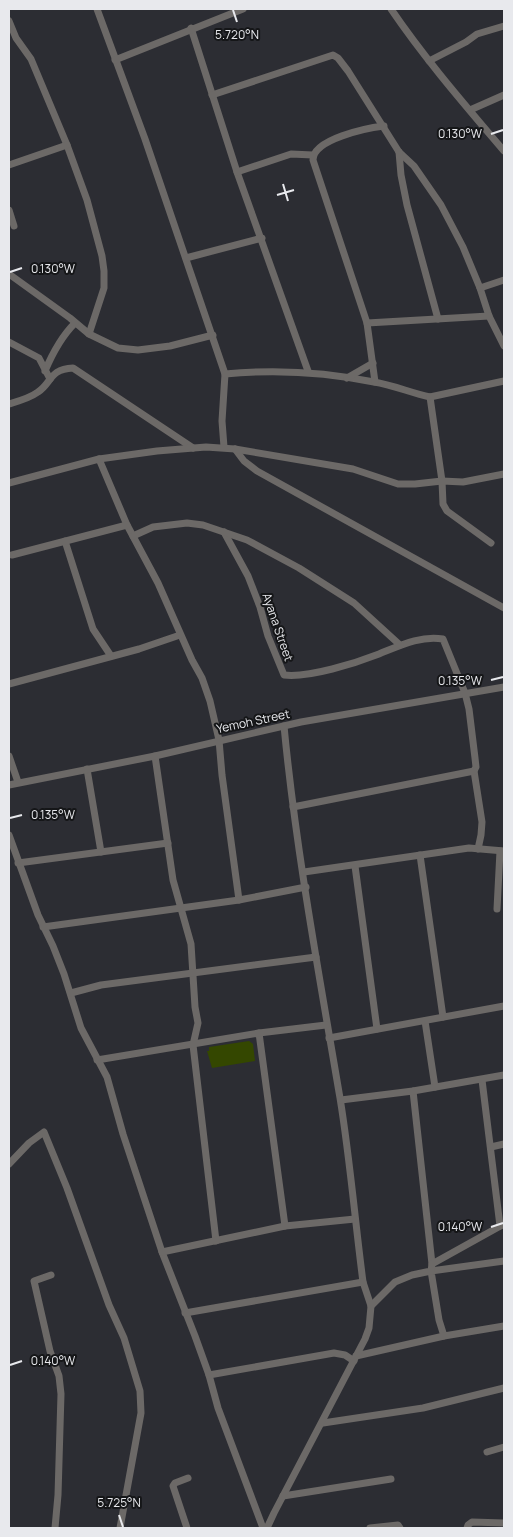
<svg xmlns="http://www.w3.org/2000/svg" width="513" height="1537" viewBox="0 0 513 1537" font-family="Manrope,sans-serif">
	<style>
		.green { fill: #344700 }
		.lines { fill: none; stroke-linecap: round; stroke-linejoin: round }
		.minor { stroke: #6c6967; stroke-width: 7 }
		.ticks { fill: none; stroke: #e8e9ed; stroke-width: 2 }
		.labels { text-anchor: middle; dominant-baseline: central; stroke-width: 4; stroke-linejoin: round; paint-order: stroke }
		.street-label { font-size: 12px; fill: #e8e9ed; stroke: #151618 }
		.ticks-label { font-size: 12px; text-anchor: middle; fill: #e8e9ed; stroke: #151618; stroke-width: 4; stroke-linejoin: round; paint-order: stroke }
	</style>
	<rect width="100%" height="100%" fill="#2c2d33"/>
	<path class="green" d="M249 1041 253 1044 255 1061 212 1068 207 1051H209V1047Z"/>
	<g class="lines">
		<g class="minor">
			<path d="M97 9 145 139 225 374 222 421 224 447"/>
			<path d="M391 9C425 59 465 105 504 151"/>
			<path d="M9 21 16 38 31 59 67 145 87 200 102 256 104 271V288L89 334"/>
			<path d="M191 28 237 172 308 371"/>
			<path d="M115 60 243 9"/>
			<path d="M429 61 466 42 477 34 504 26"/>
			<path d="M212 95 333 55 338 58 348 71 399 152 414 166 441 205 463 247 480 288 489 316 504 346"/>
			<path d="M470 110 504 95"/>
			<path d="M399 152 401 175 407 205 438 319"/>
			<path d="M9 165 67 145"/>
			<path d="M237 172 291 154 313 155"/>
			<path d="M9 210 14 226"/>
			<path d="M186 258 262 238"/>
			<path d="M9 274 70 318 89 334 118 348 138 350 170 346 213 335"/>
			<path d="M480 288 504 280"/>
			<path d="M367 323 489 316"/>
			<path d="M9 342 39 358 50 379"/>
			<path d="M45 371C53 352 61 337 75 323"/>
			<path d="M225 374C276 369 325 372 374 382 393 385 411 393 430 397L442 481 443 504 447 511 491 543"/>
			<path d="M347 378 373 363"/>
			<path d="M375 382 367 323 313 160C313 139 367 128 384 126"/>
			<path d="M430 397 504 381"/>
			<path d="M9 404C19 401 30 398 38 392 52 383 49 369 73 368L193 448"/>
			<path d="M235 449 244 461 257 471 504 608"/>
			<path d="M99 459 127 525 158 583 192 660 202 678 210 701 219 740 222 775 239 900"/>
			<path d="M9 483 99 459 157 451 206 447 235 449 353 469 398 484H415L442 481 463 482 504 474"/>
			<path d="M224 532 248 576 260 607 268 636 284 675C309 678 356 663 379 654 399 646 421 635 443 639L465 693 469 709 475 758 476 767 474 771 482 822 481 835 478 849"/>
			<path d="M133 536 153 527 187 523 203 525 247 540 299 568 354 603 400 645"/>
			<path d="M65 541 93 629 111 656"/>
			<path d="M12 555 127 525"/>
			<path d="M9 684 139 649 180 635"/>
			<path d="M284 726C296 851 319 974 340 1098 350 1159 355 1221 363 1282L371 1306"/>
			<path d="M9 756 18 782"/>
			<path d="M155 756 173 880 191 944 195 1007 198 1023 193 1045 216 1241"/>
			<path d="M87 769 101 852"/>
			<path d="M9 785 155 756 301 722 504 687"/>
			<path d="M293 807 474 771"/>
			<path d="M9 835 38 915 53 946 64 974 81 1028 107 1077 123 1134 162 1252 195 1336 209 1375 218 1408 263 1528"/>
			<path d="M420 855 443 1017"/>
			<path d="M18 863 168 843"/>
			<path d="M355 866 377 1029"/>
			<path d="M304 872 469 848 504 851"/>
			<path d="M497 909 500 851"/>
			<path d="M43 927 239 900 306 887"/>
			<path d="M71 993 101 985 316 957"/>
			<path d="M425 1021 435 1087"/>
			<path d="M259 1033 285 1226"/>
			<path d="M329 1038 504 1006"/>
			<path d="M97 1060 259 1033 326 1025"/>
			<path d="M482 1080 500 1226"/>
			<path d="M413 1091 432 1264"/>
			<path d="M341 1100 413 1091 504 1075"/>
			<path d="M491 1147 504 1144"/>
			<path d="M9 1164 29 1143 44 1132 67 1188 109 1305 124 1338 140 1391 141 1413 120 1528"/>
			<path d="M162 1252 285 1226 355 1219"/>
			<path d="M51 1275 34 1281 50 1351 59 1376 61 1394 58 1495 55 1528"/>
			<path d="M185 1313 363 1282"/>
			<path d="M444 1336 439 1320 431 1271 504 1261"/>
			<path d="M356 1356 444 1336 504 1326"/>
			<path d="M209 1375 334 1353 345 1355 354 1361"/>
			<path d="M323 1423 423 1408 504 1388"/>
			<path d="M487 1452 504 1447"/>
			<path d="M283 1496 391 1479"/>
			<path d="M187 1528 173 1486 175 1483 188 1478"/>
			<path d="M267 1528 274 1513 365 1339 369 1328 371 1306 395 1282 412 1275 431 1271 432 1264 504 1224"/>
			<path d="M370 1528 398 1525 400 1528"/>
			<path d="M467 1528 468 1525 472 1522 504 1523"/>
		</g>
	</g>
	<path class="ticks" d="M233 10 237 22M491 134 503 130M283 184 288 201M277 195 294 190M10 272 22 268M491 680 503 677M10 818 22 815M491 1227 503 1223M10 1365 22 1361M119 1515 123 1527"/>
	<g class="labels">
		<g class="street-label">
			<text transform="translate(278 627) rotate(71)">Ayana Street</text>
			<text transform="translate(253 721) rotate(-12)">Yemoh Street</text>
		</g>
	</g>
	<g class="ticks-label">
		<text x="237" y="39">5.720°N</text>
		<text x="460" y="138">0.130°W</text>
		<text x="53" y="273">0.130°W</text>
		<text x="460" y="685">0.135°W</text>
		<text x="53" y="819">0.135°W</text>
		<text x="460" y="1231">0.140°W</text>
		<text x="53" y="1365">0.140°W</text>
		<text x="119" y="1507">5.725°N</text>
	</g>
	<rect width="513" height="1537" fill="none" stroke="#e8e9ed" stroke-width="20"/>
</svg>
